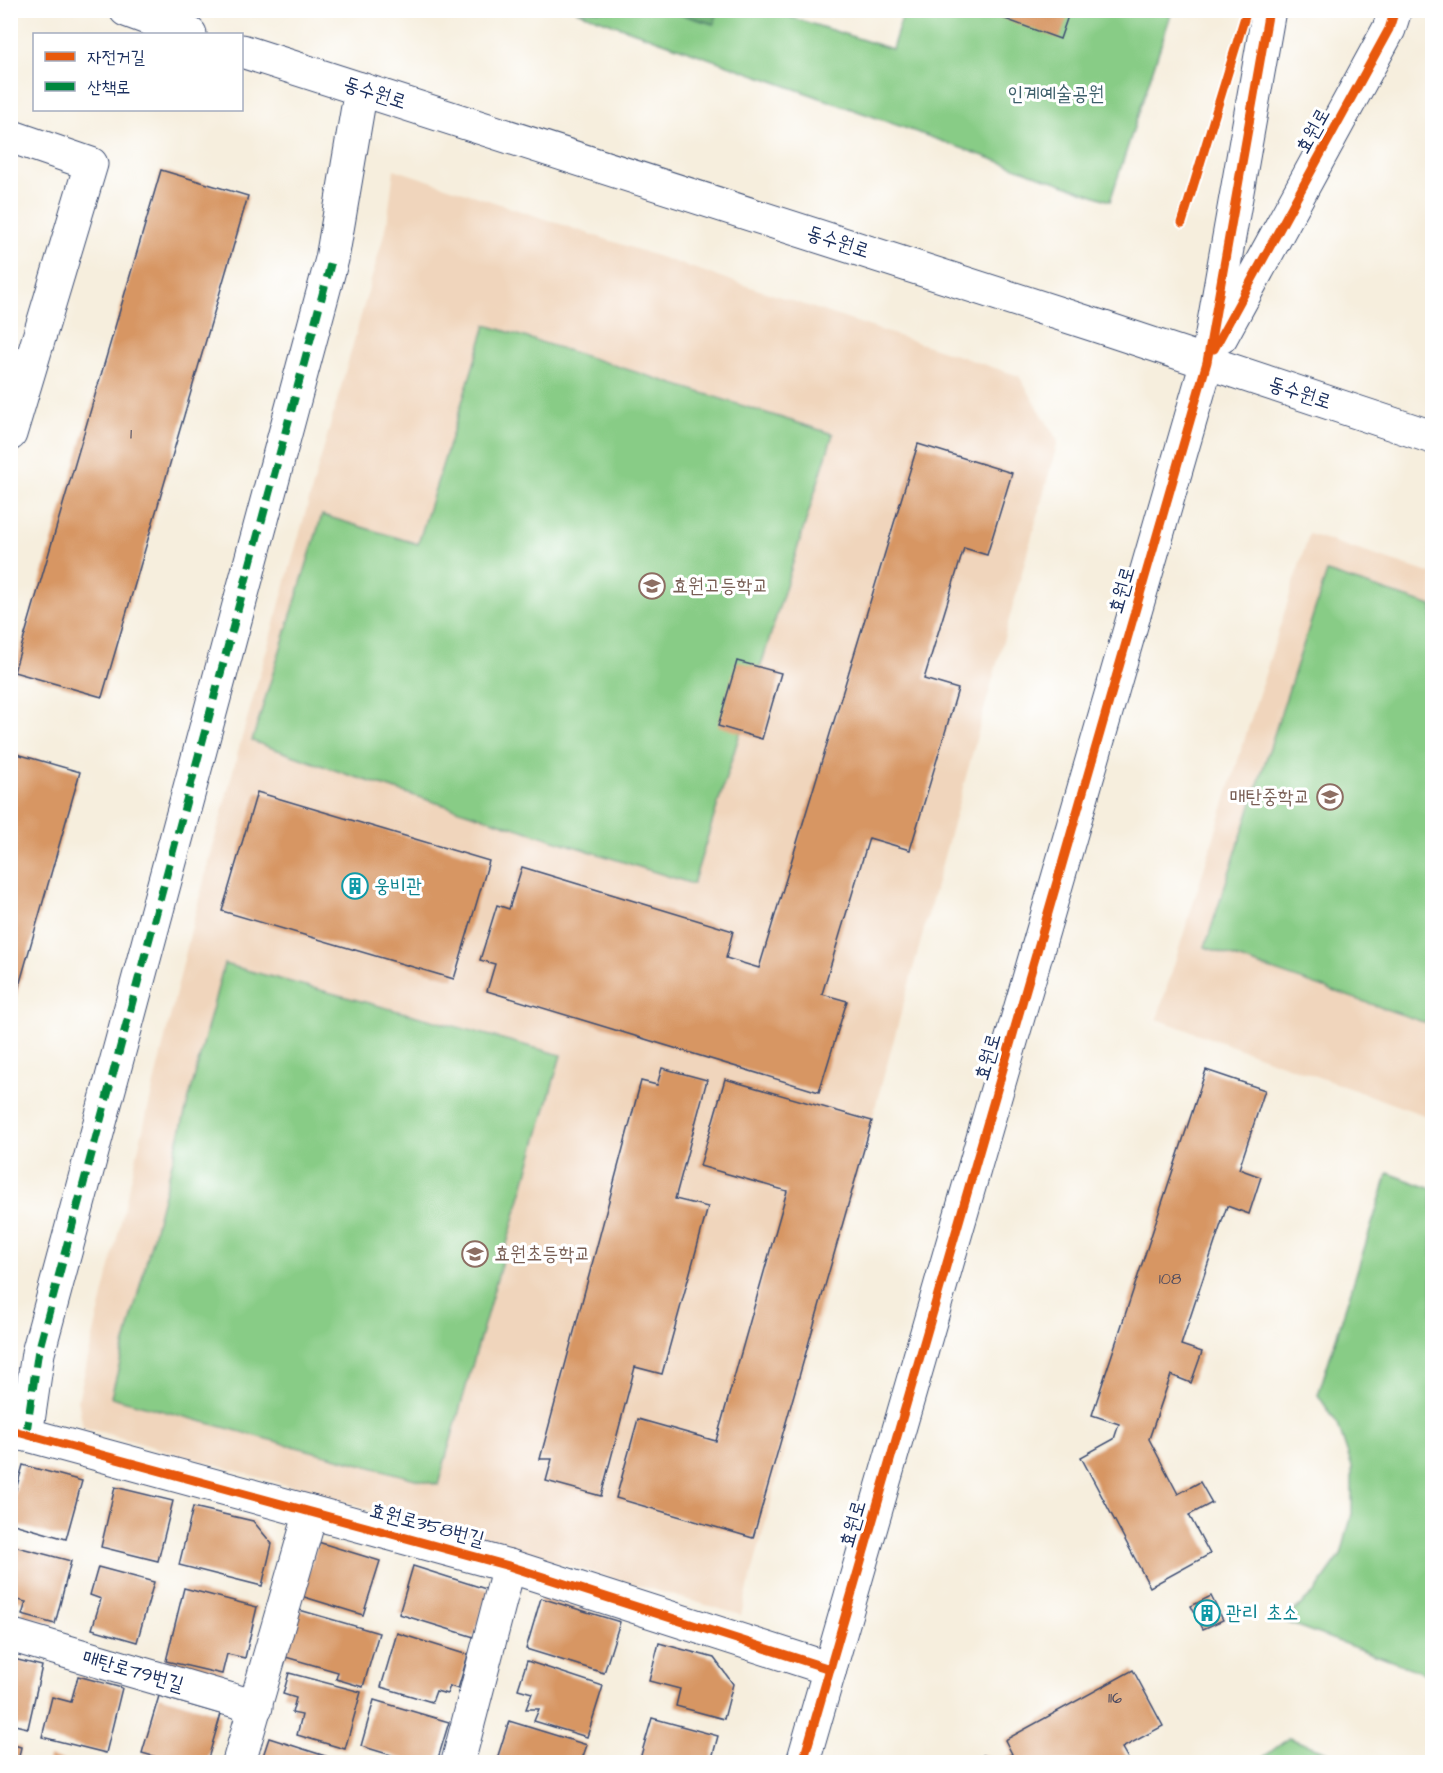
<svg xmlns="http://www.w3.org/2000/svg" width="1443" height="1773" viewBox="0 0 1443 1773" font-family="'Architects Daughter','Poor Story',sans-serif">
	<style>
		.built { fill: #f0d5bc }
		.green { fill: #88cc86; stroke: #527e72; stroke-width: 1.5 }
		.forest { fill: #6eb073; stroke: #447068; stroke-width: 1.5 }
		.building { fill: #d79663 }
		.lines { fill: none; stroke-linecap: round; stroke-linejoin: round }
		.minor-casing { stroke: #3c4c71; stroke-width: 35 }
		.major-casing { stroke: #3c4c71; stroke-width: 35 }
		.minor { stroke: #fff; stroke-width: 33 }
		.major { stroke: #fff; stroke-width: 33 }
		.quiet { stroke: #00873e; stroke-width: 8; stroke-dasharray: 15 8; stroke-linecap: butt }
		.cycleway-casing { stroke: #fff; stroke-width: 13 }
		.cycleway { stroke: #e8590c; stroke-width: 9 }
		.labels { text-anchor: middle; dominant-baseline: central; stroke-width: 6; stroke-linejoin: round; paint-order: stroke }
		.number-label { font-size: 16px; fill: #4a495f }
		.street-label { font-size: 20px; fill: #1b2f5e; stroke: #fff }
		.park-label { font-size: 20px; fill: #3c5e6a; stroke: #fff }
		.education-label { font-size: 20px; fill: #785e54; stroke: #fff; text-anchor: start }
		.culture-label { font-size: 20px; fill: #0d838f; stroke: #fff; text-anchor: start }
	</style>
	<rect width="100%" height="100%" fill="#fff"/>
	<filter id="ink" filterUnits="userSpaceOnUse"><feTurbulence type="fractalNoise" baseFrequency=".0167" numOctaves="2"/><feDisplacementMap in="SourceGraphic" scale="12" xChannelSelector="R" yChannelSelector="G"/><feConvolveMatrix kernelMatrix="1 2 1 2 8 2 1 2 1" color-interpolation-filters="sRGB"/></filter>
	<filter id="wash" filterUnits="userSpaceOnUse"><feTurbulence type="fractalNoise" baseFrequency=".008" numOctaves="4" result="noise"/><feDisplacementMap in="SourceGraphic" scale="24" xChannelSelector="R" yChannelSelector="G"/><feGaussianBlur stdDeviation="1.35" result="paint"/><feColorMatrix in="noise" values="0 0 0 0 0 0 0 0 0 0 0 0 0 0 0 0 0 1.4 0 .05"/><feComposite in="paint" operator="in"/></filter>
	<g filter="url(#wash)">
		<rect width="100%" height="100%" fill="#f6eedd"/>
		<g class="built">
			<path d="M394 169 1019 376 1058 441 875 1108 741 1615 83 1427 78 1400 193 922 239 748 387 224Z"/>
			<path d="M1309 534 1432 574V1118L1157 1019Z"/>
		</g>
		<g class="green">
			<path d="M576 11H669L713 24 718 11H771L892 49 904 11H1172L1110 201Z"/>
			<path d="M486 325 833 434 693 884 346 774 252 741 322 515 418 544Z"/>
			<path d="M1327 572 1432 606V1025L1205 947Z"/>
			<path d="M224 964 561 1055 438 1485 111 1397Z"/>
			<path d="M1388 1173 1432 1189V1676L1283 1621 1315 1592 1341 1555 1352 1514V1467L1338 1425 1318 1395Z"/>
			<path d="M1289 1738 1353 1762H1257Z"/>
		</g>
		<path class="forest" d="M669 11H718L714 24Z"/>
		<g id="blocks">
			<g class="building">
				<path d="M980 10H1070L1060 39Z"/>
				<path d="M161 170 248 196 102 697 14 672Z"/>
				<path d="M918 444 1012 473 987 555 964 548 924 679 958 689 910 850 869 838 822 994 847 1001 819 1092 487 991 495 964 480 960 497 905 509 909 522 867 733 931 726 958 759 968Z"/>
				<path d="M737 661 781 673 762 739 718 726Z"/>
				<path d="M10 752 80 772 11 1014H10Z"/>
				<path d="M257 792 489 861 454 979 222 911Z"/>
				<path d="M662 1068 707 1080 675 1199 708 1207 662 1374 635 1367 601 1496 546 1481 552 1459H540L641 1081 657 1085Z"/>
				<path d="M1206 1070 1265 1090 1239 1169 1261 1177 1249 1214 1227 1206 1181 1345 1202 1352 1191 1383 1171 1375 1149 1439 1178 1494 1200 1482 1212 1503 1189 1515 1210 1554 1150 1587 1081 1457 1114 1439 1119 1424 1092 1415Z"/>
				<path d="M725 1079 872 1121 753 1538 616 1498 638 1419 716 1441 787 1191 700 1166Z"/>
				<path d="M23 1465 82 1481 66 1539 10 1523V1510Z"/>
				<path d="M115 1487 173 1501 158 1561 101 1547Z"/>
				<path d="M193 1507 253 1521 272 1544 262 1586 179 1565Z"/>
				<path d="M318 1542 380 1561 363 1615 301 1596Z"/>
				<path d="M10 1545 71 1561 55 1624 22 1615 26 1602 10 1598Z"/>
				<path d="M413 1566 489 1590 474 1637 399 1614Z"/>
				<path d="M98 1567 154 1582 137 1642 92 1629 101 1599 90 1595Z"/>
				<path d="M184 1588 257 1607 245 1658 227 1654 222 1674 166 1661Z"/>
				<path d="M1211 1596 1223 1620 1203 1629 1191 1606Z"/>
				<path d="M541 1598 620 1622 604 1673 526 1649Z"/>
				<path d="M296 1609 379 1633 363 1687 336 1679 338 1672 282 1656Z"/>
				<path d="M397 1633 468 1655 458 1689 450 1686 447 1694 436 1691 432 1702 381 1687Z"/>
				<path d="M659 1643 714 1658 733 1684 724 1719 676 1706 680 1689 649 1681Z"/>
				<path d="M10 1658 42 1666 28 1728 10 1724Z"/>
				<path d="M527 1661 603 1686 587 1737 534 1721 539 1709H526L532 1693 518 1689Z"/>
				<path d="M1133 1670 1163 1726 1122 1748 1130 1762H980L983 1755 1001 1760 1012 1754 1005 1740Z"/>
				<path d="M289 1673 361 1692 345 1749 297 1735 302 1715 292 1713 296 1698 283 1694Z"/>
				<path d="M78 1676 122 1688 106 1753 42 1737 52 1697 71 1702Z"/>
				<path d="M159 1696 221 1714 207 1762H174L142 1753Z"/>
				<path d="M374 1700 449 1722 437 1762H414L361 1746Z"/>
				<path d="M652 1718 718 1736 711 1762H639Z"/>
				<path d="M509 1721 587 1745 581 1762H496Z"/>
				<path d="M269 1738 344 1762H261Z"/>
				<path d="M10 1744 21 1747 18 1762H10Z"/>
				<path d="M49 1757 69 1762H48Z"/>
			</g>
		</g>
	</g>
	<g filter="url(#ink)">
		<use href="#blocks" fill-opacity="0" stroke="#3c4c71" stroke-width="1.5"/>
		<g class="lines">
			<g class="minor-casing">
				<g id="minor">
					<path d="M10 136 91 164 10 434"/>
					<path d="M1221 337 1389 29 1395 10"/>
					<path d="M10 1430 509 1566 830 1669"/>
					<path d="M26 1435 38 1353 332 259 361 89"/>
					<path d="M10 1635 256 1707"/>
					<path d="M239 1762 311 1512"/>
					<path d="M458 1762 509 1566"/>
					<path d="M803 1762 1207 362 1269 10"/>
				</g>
			</g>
			<g class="major-casing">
				<g id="major">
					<path d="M126 10 190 34"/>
					<path d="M242 51 1101 327 1432 437"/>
				</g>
			</g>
			<use href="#minor" class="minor"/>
			<use href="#major" class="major"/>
			<path class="quiet" d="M26 1435 38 1353 332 259"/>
			<g class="cycleway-casing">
				<g id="cycleway">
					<path d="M1182 223 1247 10"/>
					<path d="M1214 349 1389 29 1395 10"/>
					<path d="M10 1430 509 1566 830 1669"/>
					<path d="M803 1762 1207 362 1269 10"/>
				</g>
			</g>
			<use href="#cycleway" class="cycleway"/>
		</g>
	</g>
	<defs>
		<g id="school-ring" transform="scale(1.35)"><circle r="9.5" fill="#fff" stroke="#8d6e63" stroke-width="1.5"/><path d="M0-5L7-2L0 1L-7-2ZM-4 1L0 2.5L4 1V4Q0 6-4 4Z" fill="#8d6e63"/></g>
		<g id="building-ring" transform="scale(1.35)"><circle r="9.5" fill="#fff" stroke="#0f9aa8" stroke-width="1.5"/><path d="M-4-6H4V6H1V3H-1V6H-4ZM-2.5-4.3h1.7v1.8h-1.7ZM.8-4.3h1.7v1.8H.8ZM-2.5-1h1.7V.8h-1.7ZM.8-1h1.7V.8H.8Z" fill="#0f9aa8"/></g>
	</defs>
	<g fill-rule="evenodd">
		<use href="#school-ring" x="652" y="586"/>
		<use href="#school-ring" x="1330" y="797"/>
		<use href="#building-ring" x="355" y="886"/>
		<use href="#school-ring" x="475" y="1254"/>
		<use href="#building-ring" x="1207" y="1613"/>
	</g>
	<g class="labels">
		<g class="number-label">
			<text x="131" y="434">1</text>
			<text x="1170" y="1279">108</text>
			<text x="1115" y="1698">116</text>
		</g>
		<g class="street-label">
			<text transform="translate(375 93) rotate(18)">동수원로</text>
			<text transform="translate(1313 131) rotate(-61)">효원로</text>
			<text transform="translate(838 242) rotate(18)">동수원로</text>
			<text transform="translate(1300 393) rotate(18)">동수원로</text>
			<text transform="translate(1122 590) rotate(-74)">효원로</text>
			<text transform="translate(988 1057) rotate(-74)">효원로</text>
			<text transform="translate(853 1524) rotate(-74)">효원로</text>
			<text transform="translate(427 1525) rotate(15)">효원로358번길</text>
			<text transform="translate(133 1671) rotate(16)">매탄로79번길</text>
		</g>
		<g class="park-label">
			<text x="1056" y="94">인계예술공원</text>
		</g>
		<g class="education-label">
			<text x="672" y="586">효원고등학교</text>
			<text x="1310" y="797" text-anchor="end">매탄중학교</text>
			<text x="494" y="1254">효원초등학교</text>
		</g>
		<g class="culture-label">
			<text x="374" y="886">웅비관</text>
			<text x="1226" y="1613">관리 초소</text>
		</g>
	</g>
	<rect width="1443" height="1773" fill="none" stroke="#fff" stroke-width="36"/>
	<rect x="33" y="33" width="210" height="78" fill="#ffffff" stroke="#a4acbf" stroke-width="1.5"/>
	<rect x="45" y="52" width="30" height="9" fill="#e8590c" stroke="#a4acbf" stroke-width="1.5"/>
	<text x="87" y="63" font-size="18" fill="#1b2f5e">자전거길</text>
	<rect x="45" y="82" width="30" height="9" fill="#00873e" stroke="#a4acbf" stroke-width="1.5"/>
	<text x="87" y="93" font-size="18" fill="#1b2f5e">산책로</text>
</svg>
